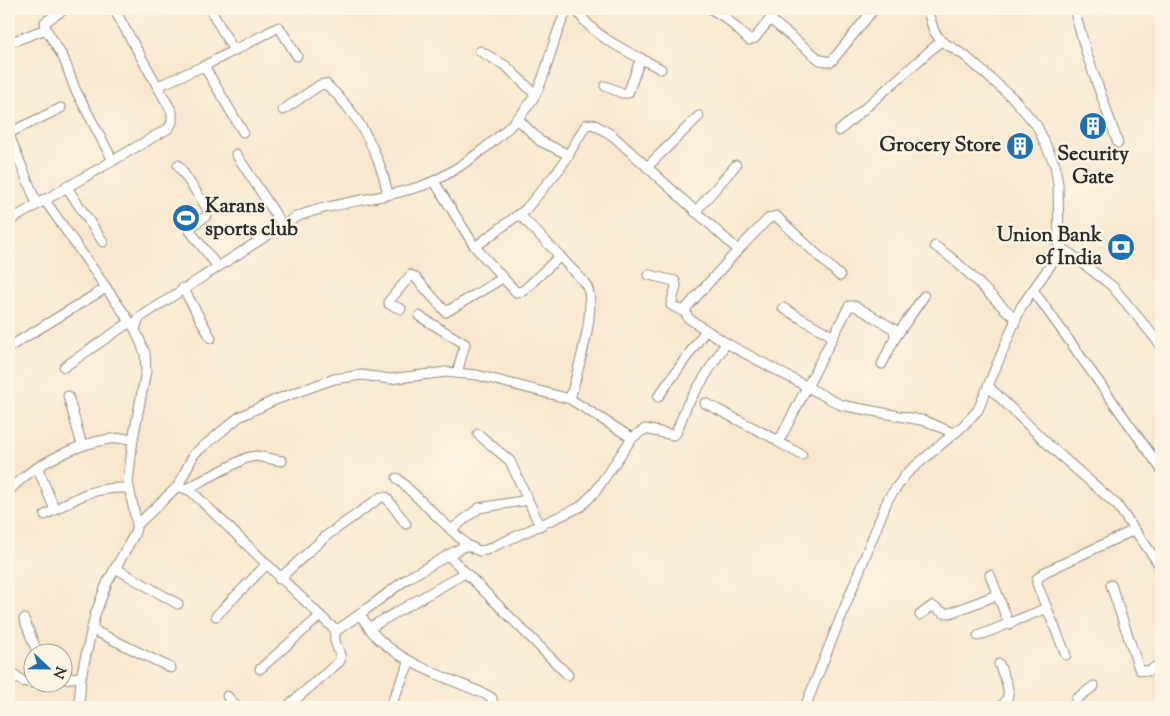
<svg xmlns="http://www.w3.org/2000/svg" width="1170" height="716" viewBox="0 0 1170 716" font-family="'Sorts Mill Goudy',serif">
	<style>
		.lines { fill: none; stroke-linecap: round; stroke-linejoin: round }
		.minor-casing { stroke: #91897d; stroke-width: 11 }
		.minor { stroke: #fff; stroke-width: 9 }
		.labels { text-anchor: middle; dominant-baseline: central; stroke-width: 5; stroke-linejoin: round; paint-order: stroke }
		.poi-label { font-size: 20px; font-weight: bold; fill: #2b2b2b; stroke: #fcf5e5; text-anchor: end }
	</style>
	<rect width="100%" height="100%" fill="#fcf5e5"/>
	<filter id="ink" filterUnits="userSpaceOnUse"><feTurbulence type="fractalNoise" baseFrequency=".02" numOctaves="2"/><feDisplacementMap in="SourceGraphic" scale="10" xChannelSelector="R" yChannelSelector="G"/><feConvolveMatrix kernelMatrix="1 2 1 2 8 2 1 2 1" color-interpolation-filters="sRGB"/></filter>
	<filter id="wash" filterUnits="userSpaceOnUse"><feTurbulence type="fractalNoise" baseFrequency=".0096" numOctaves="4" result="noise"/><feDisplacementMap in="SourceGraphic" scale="20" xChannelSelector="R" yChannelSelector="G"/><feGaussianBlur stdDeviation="1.12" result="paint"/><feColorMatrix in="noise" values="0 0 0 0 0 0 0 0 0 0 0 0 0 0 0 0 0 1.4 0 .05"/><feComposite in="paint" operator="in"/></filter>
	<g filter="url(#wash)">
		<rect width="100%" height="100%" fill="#f7e7cf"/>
	</g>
	<g filter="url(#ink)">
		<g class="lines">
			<g class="minor-casing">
				<g id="minor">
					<path d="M65 9 45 22 46 29 64 59 75 89 112 159"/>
					<path d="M210 9 234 51"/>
					<path d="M577 9C589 36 635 55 661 69"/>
					<path d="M711 9 726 18 749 40 755 38 778 9"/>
					<path d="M1074 9 1087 55 1118 143"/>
					<path d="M771 20 820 60 831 62 874 9"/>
					<path d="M9 43 46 29"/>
					<path d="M480 51 506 66 535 94"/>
					<path d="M204 66 243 132"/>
					<path d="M158 86 204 66 279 27 297 56"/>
					<path d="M605 86 622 93H628L641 58"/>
					<path d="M283 110 320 85 326 84C358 113 379 152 388 194"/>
					<path d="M517 118 540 141 569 155"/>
					<path d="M839 131 941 41"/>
					<path d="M9 133 61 108"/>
					<path d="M9 135 37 204"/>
					<path d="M236 154 282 224"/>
					<path d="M178 165 209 211C206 221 192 221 190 231L218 267"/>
					<path d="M647 167 699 116"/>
					<path d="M434 181 475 247 516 292 523 291 560 256 520 215"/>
					<path d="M66 186 103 242"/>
					<path d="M44 199 135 329"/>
					<path d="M695 212 736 165"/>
					<path d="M9 221 169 128 172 122V112L114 9"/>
					<path d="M1059 245 1112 286 1161 345"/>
					<path d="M935 246C966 266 988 295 1016 319"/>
					<path d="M475 247 526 209 561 167 586 125 593 124 612 135 738 250 687 307 686 313 688 318 726 343 841 405 926 421 953 433"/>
					<path d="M738 250 768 219 776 216 840 276"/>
					<path d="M560 256C568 266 579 275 586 285 599 305 576 376 570 399"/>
					<path d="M649 275 675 281 676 286 671 305 686 313"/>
					<path d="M183 288 211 338"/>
					<path d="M1033 290 1161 469"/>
					<path d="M783 308 832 336"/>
					<path d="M401 309 389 304V301L411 275 415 277 446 312 503 278"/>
					<path d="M419 316 465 344 457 373"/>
					<path d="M895 338 924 296"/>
					<path d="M9 347 106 288"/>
					<path d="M64 367 130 322"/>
					<path d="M989 387 1052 448 1117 505 1161 567"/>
					<path d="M68 396 82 445"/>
					<path d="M658 397 706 330"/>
					<path d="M705 403 779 441 849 306H855L894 329 895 338 882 364"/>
					<path d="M478 434 510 461 540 526"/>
					<path d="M632 438 645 429 673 435 676 433 687 405 726 343"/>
					<path d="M778 442 802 455"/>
					<path d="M38 469 55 510"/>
					<path d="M397 478 467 545"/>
					<path d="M178 486 191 491 332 627 339 629 360 614"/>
					<path d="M188 488 246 458 256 456 282 461"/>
					<path d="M9 491C35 462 94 434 133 439"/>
					<path d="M45 515C77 498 90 487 128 488"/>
					<path d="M137 525 178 486 194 454 239 417 275 400 334 379 362 375 390 379 446 372 477 375 570 399 632 438 595 492 580 507 486 550 479 551 467 545 461 548 408 578 360 614C366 623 372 634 381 641 410 667 453 680 487 695L492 698 493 707"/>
					<path d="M451 530 479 508 528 500"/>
					<path d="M448 555 568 675"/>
					<path d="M115 568 178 604"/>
					<path d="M990 575 1009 624"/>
					<path d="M279 579 326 536 381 497H386L406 524"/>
					<path d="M1111 585 1138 666 1140 670 1149 671 1161 663"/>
					<path d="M920 615 932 606 944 613H950L997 595"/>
					<path d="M216 616 266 565"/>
					<path d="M24 619 38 654"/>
					<path d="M369 628 465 573"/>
					<path d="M91 629 171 668"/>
					<path d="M978 636 1047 608"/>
					<path d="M1066 655 1037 584V579L1045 572 1134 530"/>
					<path d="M999 664C1005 681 1016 695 1000 707"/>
					<path d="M260 669 320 616"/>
					<path d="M9 676 15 675 22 681 32 683"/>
					<path d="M62 679 81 677"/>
					<path d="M227 696 237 707"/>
					<path d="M289 705 340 661C343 650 331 647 336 629"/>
					<path d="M79 707 81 677 95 615 107 583 134 535 137 525 128 483 133 439 146 371 145 353 135 329 139 318 294 218C332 202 375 200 415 188 450 179 506 135 528 106 549 78 550 39 568 9"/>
					<path d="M390 707 410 661"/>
					<path d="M805 707 888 499 907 473 963 426 978 410 1021 307 1052 263 1059 245 1058 184 1055 165 1037 126 1014 99 964 55 941 41 934 31 927 9"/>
					<path d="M1077 707 1076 699 1094 686"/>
				</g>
			</g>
			<use href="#minor" class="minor"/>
		</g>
	</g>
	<defs>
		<g id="building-disc" transform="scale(1.4375)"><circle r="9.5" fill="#1f6fb2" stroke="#fcf5e5"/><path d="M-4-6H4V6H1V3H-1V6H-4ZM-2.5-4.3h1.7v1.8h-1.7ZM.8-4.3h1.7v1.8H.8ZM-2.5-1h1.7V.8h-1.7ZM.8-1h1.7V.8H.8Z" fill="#fff"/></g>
		<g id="stadium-disc" transform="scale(1.4375)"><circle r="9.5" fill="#1f6fb2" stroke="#fcf5e5"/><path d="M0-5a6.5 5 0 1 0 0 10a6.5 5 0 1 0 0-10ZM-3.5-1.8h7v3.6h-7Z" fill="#fff"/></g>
		<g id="bank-disc" transform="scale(1.4375)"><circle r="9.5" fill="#1f6fb2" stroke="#fcf5e5"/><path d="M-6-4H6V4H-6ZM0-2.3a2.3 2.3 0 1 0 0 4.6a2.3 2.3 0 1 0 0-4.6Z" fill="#fff"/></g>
	</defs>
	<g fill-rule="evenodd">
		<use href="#building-disc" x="1093" y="126"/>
		<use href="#building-disc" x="1020" y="146"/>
		<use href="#stadium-disc" x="186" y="218"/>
		<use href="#bank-disc" x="1121" y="247"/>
	</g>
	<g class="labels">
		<g class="poi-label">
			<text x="1001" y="146">Grocery Store</text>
			<text x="1093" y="155" text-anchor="middle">Security<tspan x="1093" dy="23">Gate</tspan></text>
			<text x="205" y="207" text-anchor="start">Karans<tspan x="205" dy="23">sports club</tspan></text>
			<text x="1102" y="236">Union Bank<tspan x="1102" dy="23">of India</tspan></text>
		</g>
	</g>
	<rect width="1170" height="716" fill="none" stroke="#fcf5e5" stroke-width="30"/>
	<g transform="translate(48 668) rotate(112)"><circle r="24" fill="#fcf5e5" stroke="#a8a49b"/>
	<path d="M0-4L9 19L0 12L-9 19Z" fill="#1f6fb2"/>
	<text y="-8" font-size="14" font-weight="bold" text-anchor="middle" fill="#2b2b2b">N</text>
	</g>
</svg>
